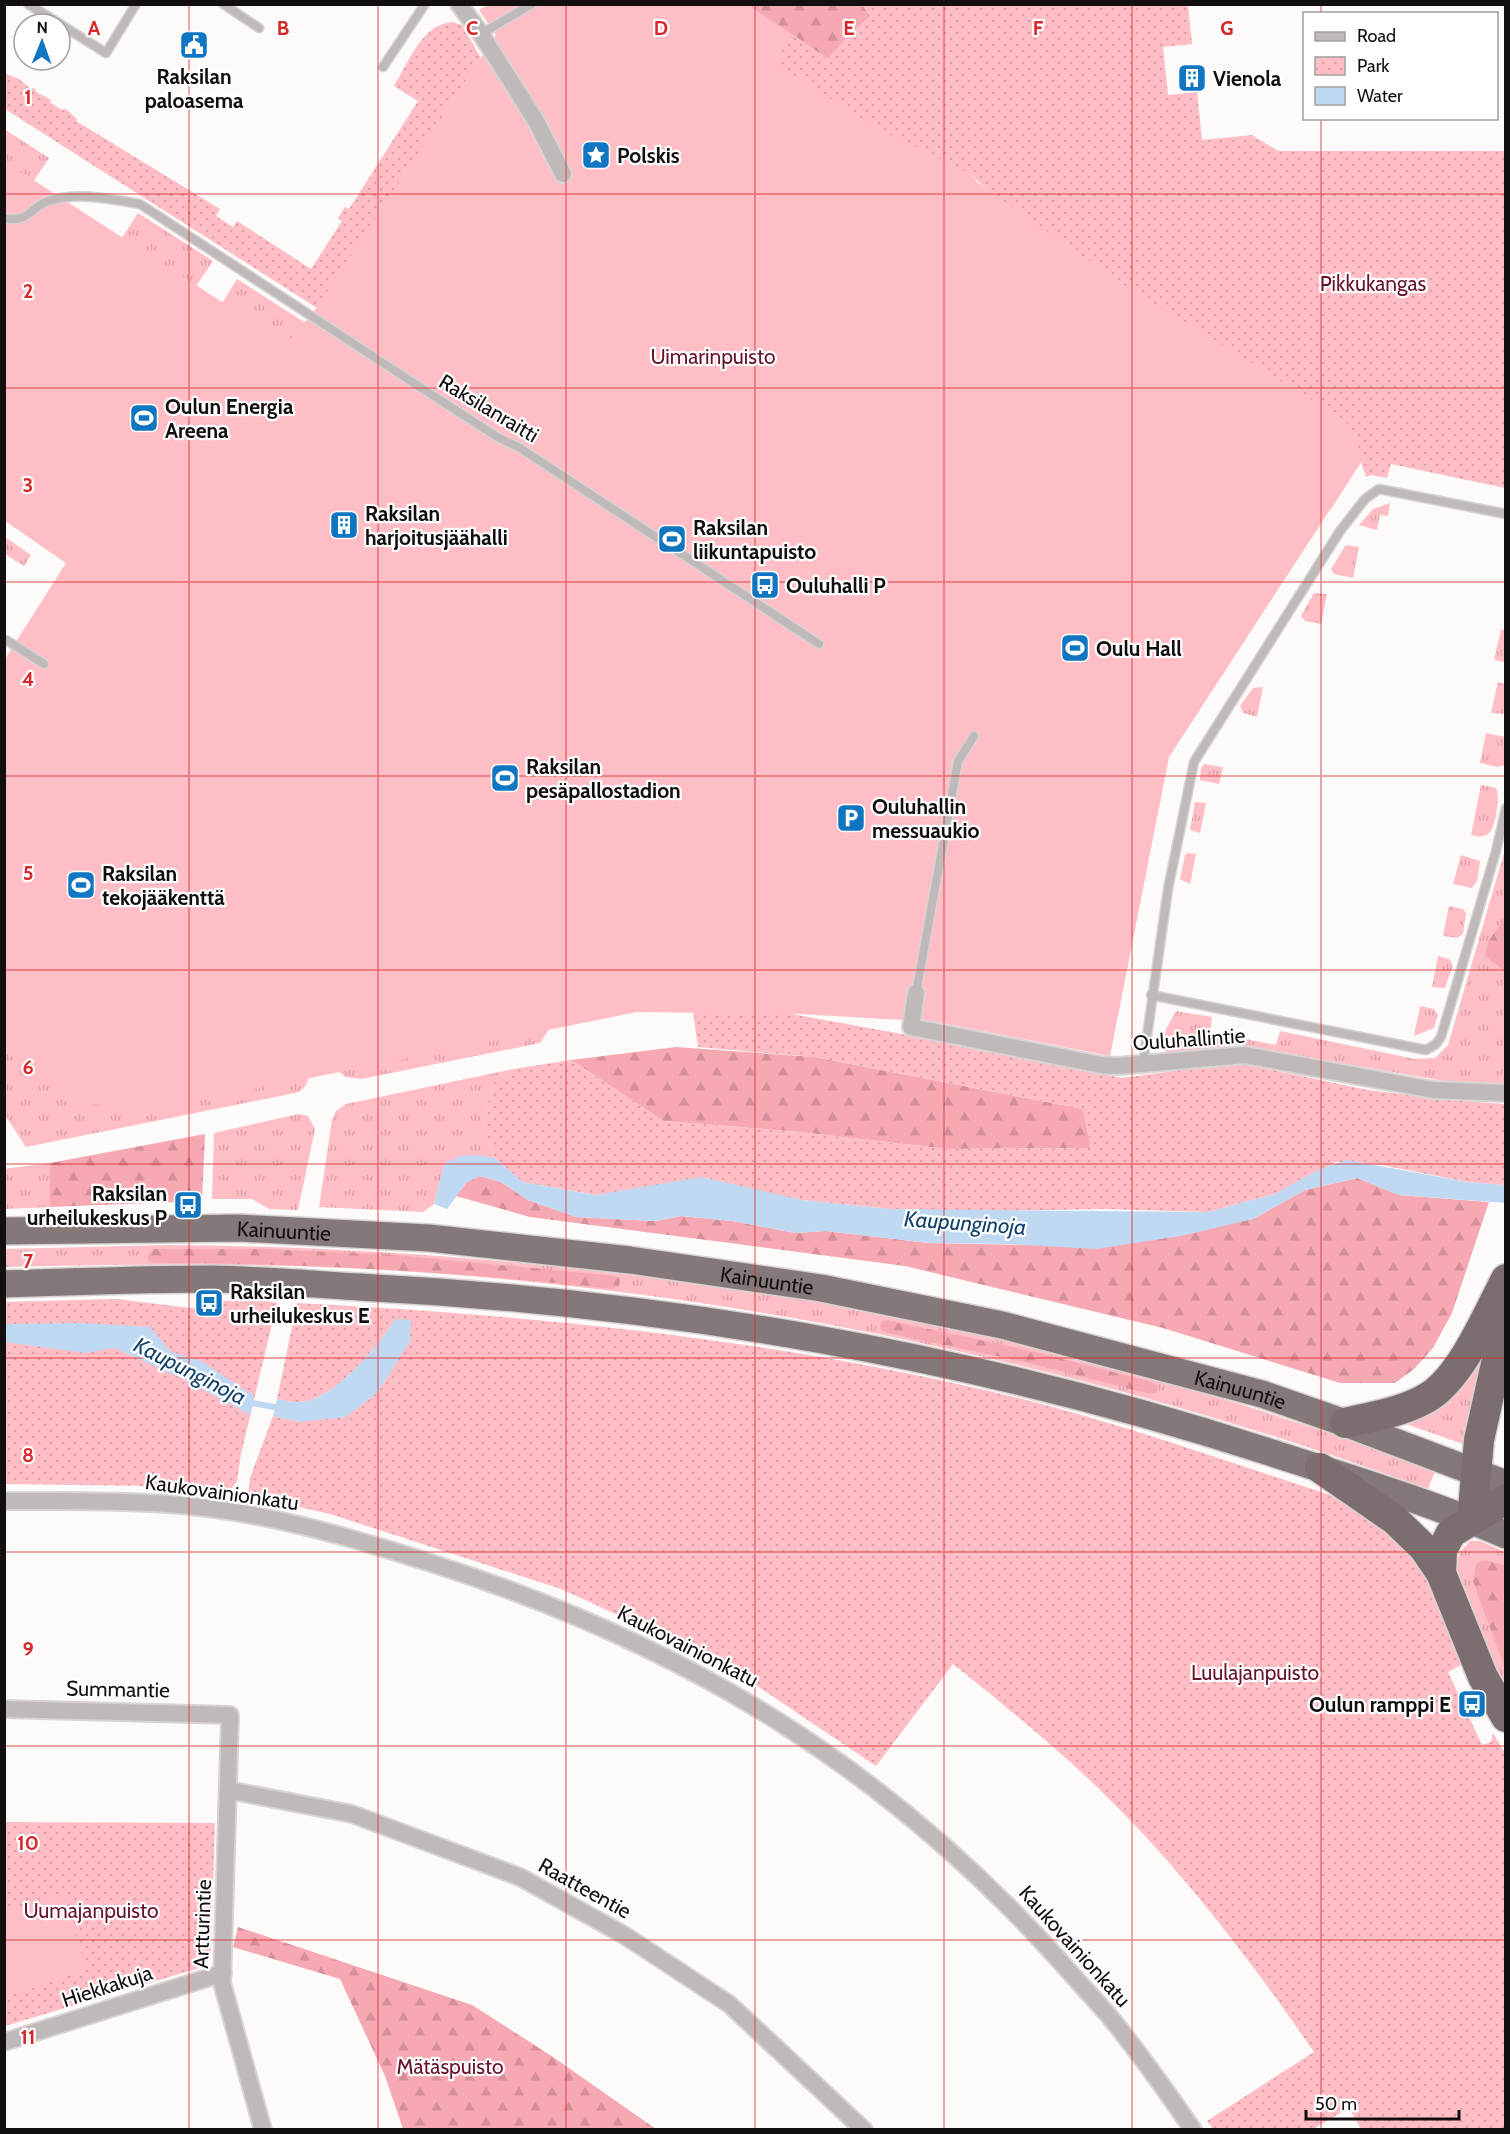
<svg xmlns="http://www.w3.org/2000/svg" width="1510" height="2134" viewBox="0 0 1510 2134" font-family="Cabin,sans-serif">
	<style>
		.grass { fill: url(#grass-tufts) }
		.forest { fill: url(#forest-firs) }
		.park { fill: url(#park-dots) }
		.garden { fill: #ffbdc5 }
		.water { fill: #bfd9f3 }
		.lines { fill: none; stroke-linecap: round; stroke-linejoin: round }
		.stream { stroke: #bfd9f3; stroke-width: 6 }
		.service-casing { stroke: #d8d4d4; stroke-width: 11 }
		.minor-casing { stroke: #d8d4d4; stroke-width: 20 }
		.trunk-casing { stroke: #d8d4d4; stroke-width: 30 }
		.motorway-casing { stroke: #d8d4d4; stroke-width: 33 }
		.service { stroke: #c0b9b9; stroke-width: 8 }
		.minor { stroke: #c0b9b9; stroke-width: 16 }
		.trunk { stroke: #857879; stroke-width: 27 }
		.motorway { stroke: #7c6e6f; stroke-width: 30 }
		.grid { fill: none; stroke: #d62828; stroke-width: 1.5; stroke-opacity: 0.55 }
		.labels { text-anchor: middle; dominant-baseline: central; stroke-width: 4.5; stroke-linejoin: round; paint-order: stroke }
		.poi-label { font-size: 21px; font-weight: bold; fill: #140f0f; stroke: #fff; text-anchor: start }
		.park-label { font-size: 21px; fill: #67142a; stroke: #fff }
		.street-label { font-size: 21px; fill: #140f0f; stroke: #fff }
		.water-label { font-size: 22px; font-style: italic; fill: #12426b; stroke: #fff }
		.grid-label { font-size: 20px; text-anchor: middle; font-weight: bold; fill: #d62828; stroke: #fff; stroke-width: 4.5; stroke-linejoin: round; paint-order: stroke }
	</style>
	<defs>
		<pattern id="grass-tufts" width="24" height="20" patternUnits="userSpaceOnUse" patternTransform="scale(1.5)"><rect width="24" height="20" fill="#ffbdc5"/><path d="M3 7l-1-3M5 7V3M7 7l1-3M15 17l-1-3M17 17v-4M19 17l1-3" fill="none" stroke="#daa1a8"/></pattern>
		<pattern id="forest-firs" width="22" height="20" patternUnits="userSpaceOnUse" patternTransform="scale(1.5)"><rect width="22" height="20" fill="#f7a9b3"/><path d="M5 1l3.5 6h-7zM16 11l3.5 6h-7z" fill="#d39099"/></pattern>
		<pattern id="park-dots" width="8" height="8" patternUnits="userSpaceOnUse" patternTransform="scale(1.5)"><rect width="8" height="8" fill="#ffbdc5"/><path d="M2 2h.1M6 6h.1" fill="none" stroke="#daa1a8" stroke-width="1.8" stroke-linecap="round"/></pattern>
	</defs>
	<rect width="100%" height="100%" fill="#fdfafa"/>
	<g class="grass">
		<path d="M4 129 49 158 31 185 5 167Z"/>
		<path d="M138 213 213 261 190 295 116 247Z"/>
		<path d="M237 279 315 329 299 354 216 313Z"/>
		<path d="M1390 503 1388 516 1380 515 1377 530 1359 525 1373 509Z"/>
		<path d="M5 537 31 555 24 566 5 554Z"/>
		<path d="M1346 545 1359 547 1353 578 1334 574 1331 569Z"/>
		<path d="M1314 593 1327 594 1321 624 1305 621 1301 616Z"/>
		<path d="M1501 629 1505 631V662L1494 660Z"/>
		<path d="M1498 682 1505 684V714L1491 713Z"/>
		<path d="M1263 687 1257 717 1243 713 1240 706 1253 688Z"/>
		<path d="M1486 733 1505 737V765L1498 767 1480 763Z"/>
		<path d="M1204 764 1223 767 1219 784 1200 780 1201 768Z"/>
		<path d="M1481 785 1496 788C1500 796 1496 824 1490 832 1484 838 1478 837 1471 835Z"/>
		<path d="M1195 802 1206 803 1200 833 1190 830Z"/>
		<path d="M1505 850V1083L1450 1082 1237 1045 1170 1053 1162 1050 1166 1029 1176 1011 1212 1017 1210 1032 1276 1045 1280 1031 1415 1059 1435 1058 1448 1045Z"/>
		<path d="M1188 853 1196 854 1190 884 1180 879 1185 855Z"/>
		<path d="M1461 855 1480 861 1477 881 1472 888 1453 884Z"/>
		<path d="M1449 906 1463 909 1466 913 1463 934 1457 938 1443 936Z"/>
		<path d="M1438 956 1449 959 1453 965 1445 988 1432 987Z"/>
		<path d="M1420 1006 1434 1009 1438 1015 1434 1028 1414 1036Z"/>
		<path d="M557 1017 540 1043 361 1079 346 1077 332 1067Z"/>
		<path d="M4 1035 309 1075C308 1084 304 1090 295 1093L26 1147 5 1115Z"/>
		<path d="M513 1069 493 1085 483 1128 495 1158C476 1155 463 1155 445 1163L434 1204 423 1212 319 1207 332 1120 336 1111 346 1104Z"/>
		<path d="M299 1114 308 1116 315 1129 298 1210 269 1209 252 1199H212L214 1133Z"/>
		<path d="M50 1163V1207L5 1209 4 1169Z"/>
		<path d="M167 1245C434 1247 700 1275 962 1330 1123 1365 1280 1415 1436 1469L1428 1489C1081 1362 716 1286 347 1268 233 1263 119 1264 5 1267L4 1249Z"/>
		<path d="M1488 1348 1463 1444 1406 1424V1422Z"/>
		<path d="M1470 1541H1480L1505 1552V1688L1456 1578 1459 1553Z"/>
	</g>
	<g class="forest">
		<path d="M747 5H862L871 16 851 33 828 59Z"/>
		<path d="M1505 917V971L1485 956 1488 942Z"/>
		<path d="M676 1047 815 1057 1083 1109 1091 1148 947 1149 800 1132 663 1121 571 1060Z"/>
		<path d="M205 1134 202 1201 50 1207V1163Z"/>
		<path d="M480 1176 501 1182 528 1200 576 1217 655 1221 681 1216 733 1221 795 1233 826 1231 929 1243 1033 1245 1219 1225 1253 1219 1305 1190 1357 1178 1399 1195 1489 1202 1452 1313 1433 1348 1414 1369 1395 1383H1340L1163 1328 905 1266 530 1217 456 1196 467 1182Z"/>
		<path d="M154 1249H264L397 1255 615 1276 620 1279 619 1286 613 1289C460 1272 307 1263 152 1263L148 1260V1254Z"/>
		<path d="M886 1320 1027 1350 1152 1382 1158 1387 1156 1393 1150 1394 1025 1362 883 1332 880 1327 881 1322Z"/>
		<path d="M1484 1560 1505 1565V1669L1473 1581 1476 1564Z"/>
		<path d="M238 1927 472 2005 550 2055 656 2129H403L385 2076 340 1979 233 1947Z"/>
	</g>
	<g class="park">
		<path d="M862 5H1188L1192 44 1163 47 1168 95 1197 92 1202 140 1252 135 1278 151H1505V488L1391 464 1387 478 1371 475 1366 477 1361 462 1331 509 970 174 481 387 774 62 792 34 828 59 851 33 871 16Z"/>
		<path d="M452 22 462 25 481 58 317 308 5 109 4 73 19 79 31 89 35 88 36 92 50 99 51 103 62 110 66 109 77 119 76 121 220 209 216 216 233 227 237 221 311 269 342 221 338 218 345 207 349 209 418 101 394 86C409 62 421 25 452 22Z"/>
		<path d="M731 1003 968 1046 1122 1078 1210 1066 1249 1065 1368 1090 1448 1100 1505 1104V1185L1467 1182 1382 1165 1336 1162 1275 1194 1208 1212 1105 1209 991 1211 889 1209 802 1200 639 1189 596 1195 522 1182 495 1158 483 1128 493 1084 513 1069 571 1060 663 1121 800 1132 947 1149 1091 1148 1083 1109 815 1057 698 1047 692 1006Z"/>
		<path d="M117 1299 190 1308 220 1307V1301L263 1300 277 1303 241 1454 237 1481 229 1492 159 1486 5 1484 4 1302Z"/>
		<path d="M297 1303C531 1315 764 1338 993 1392 1106 1418 1217 1458 1327 1494L1352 1504 1390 1529 1427 1572 1461 1665 1448 1672 1482 1745 1491 1742 1493 1733 1505 1753V2129H1361L1349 2108 1313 2129H1213L1207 2121 1314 2052C1249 1958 1181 1868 1098 1788 1052 1744 1003 1704 953 1664L876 1766 738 1673 692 1649 561 1589 330 1514 248 1495 250 1478 273 1416 300 1422 395 1363 410 1341 396 1319C376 1347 337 1399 300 1402 292 1403 284 1400 277 1399Z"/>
		<path d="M5 1822 215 1823 211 1950 208 1961 199 1968 5 2026Z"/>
	</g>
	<g class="garden">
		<path d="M490 4 747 5 792 34 775 63 877 128 970 174 978 183 1118 281 1343 419C1355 431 1359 444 1361 462L1169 757 1110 1056 937 1022 800 1014 637 1012 161 1108 84 1104 5 1052V659L66 563 5 521 4 161 287 344 317 307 496 35 479 10Z"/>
		<path d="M62 1894 87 1970 5 1997V1912Z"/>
	</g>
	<g class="water">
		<path d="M477 1155 495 1158 522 1182 596 1195 701 1177 802 1200 889 1209 1208 1212 1275 1194 1320 1169 1347 1160 1467 1182 1505 1185 1506 1203 1399 1195 1357 1178 1305 1190 1253 1219 1181 1236 1096 1249 1007 1244 929 1243 826 1231 795 1233 733 1221 681 1216 655 1221 576 1217 528 1200 501 1182 480 1176 467 1182 447 1209 434 1204 445 1163 460 1156Z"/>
		<path d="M396 1319 411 1320 410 1341 378 1392 346 1417 300 1422 273 1416 277 1399C284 1400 292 1403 300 1402 337 1399 376 1347 396 1319Z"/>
		<path d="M80 1323 150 1327 171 1352 201 1361 254 1396 250 1415 183 1379 114 1348 85 1353 5 1342V1324Z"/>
	</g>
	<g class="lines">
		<path class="stream" d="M246 1402 280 1408"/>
		<g class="service-casing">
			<g id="service">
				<path d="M28 4 60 24"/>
				<path d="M223 4 259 28"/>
				<path d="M60 24 106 53 136 4"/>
				<path d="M481 34 532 4"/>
				<path d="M383 67 425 4"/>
				<path d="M4 218C27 224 31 208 46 202 52 199 62 198 69 197 93 195 116 200 140 204L429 393 499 438 520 448 819 644"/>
				<path d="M6 640 44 664"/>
				<path d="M916 993 958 761 974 736"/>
				<path d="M1151 995 1426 1050 1436 1044 1441 1037 1496 851 1506 808"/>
				<path d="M1143 1064 1168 889 1194 762 1340 531 1365 499 1379 489 1506 514"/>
			</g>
		</g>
		<g class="minor-casing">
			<g id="minor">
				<path d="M459 4 481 34 536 121 563 174"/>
				<path d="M916 993 911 1027 1101 1065 1118 1066 1245 1055 1433 1090 1506 1093"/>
				<path d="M4 1501C58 1501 113 1500 167 1504 258 1510 347 1536 434 1564 693 1647 897 1774 1076 1979 1090 1995 1105 2010 1118 2027 1144 2060 1169 2095 1193 2130"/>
				<path d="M4 1709 230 1715 222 1983 263 2130"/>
				<path d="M228 1790 352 1814 520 1877 624 1935 729 2004 864 2130"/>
				<path d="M4 2042 223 1973"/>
			</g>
		</g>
		<g class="trunk-casing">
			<g id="trunk">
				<path id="s1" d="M4 1231 239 1228 429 1238 630 1260 821 1288 1002 1325 1262 1394 1345 1423 1506 1484"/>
				<path d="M4 1284C74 1282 143 1279 212 1279 261 1280 310 1284 359 1287 670 1303 968 1355 1266 1451 1346 1477 1427 1501 1506 1535"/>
			</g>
		</g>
		<g class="motorway-casing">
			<g id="motorway">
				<path d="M1345 1423C1373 1416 1405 1412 1430 1396 1463 1374 1487 1315 1506 1279"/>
				<path d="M1320 1468 1395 1520 1424 1548 1441 1573 1483 1677 1506 1717"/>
				<path d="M1472 1520 1479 1440 1506 1319"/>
				<path d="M1441 1573 1442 1550 1451 1533 1506 1499"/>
			</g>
		</g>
		<use href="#service" class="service"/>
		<use href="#minor" class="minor"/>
		<use href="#trunk" class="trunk"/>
		<use href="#motorway" class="motorway"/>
	</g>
	<path class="grid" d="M189 4V2130M378 4V2130M566 4V2130M755 4V2130M944 4V2130M1132 4V2130M1321 4V14M1321 118V2130M4 194H1506M4 388H1506M4 582H1506M4 776H1506M4 970H1506M4 1164H1506M4 1358H1506M4 1552H1506M4 1746H1506M4 1940H1506"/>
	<defs>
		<g id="civic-square" transform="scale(1.5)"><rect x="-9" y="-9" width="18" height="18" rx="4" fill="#1176c1" stroke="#fff"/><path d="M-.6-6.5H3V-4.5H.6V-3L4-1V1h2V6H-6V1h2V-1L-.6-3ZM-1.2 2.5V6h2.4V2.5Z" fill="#fff"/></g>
		<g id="building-square" transform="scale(1.5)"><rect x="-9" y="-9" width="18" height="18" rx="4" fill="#1176c1" stroke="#fff"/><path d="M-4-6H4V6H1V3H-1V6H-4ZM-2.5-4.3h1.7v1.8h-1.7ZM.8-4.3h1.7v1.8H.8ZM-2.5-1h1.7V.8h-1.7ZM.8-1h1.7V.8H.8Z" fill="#fff"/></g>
		<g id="sight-square" transform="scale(1.5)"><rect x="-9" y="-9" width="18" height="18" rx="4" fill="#1176c1" stroke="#fff"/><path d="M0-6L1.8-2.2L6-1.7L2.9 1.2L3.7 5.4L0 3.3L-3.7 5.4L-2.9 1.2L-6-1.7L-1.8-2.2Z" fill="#fff"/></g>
		<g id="stadium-square" transform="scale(1.5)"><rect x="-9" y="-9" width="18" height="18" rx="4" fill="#1176c1" stroke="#fff"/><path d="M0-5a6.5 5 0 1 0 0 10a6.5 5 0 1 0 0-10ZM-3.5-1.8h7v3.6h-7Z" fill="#fff"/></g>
		<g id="bus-square" transform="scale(1.5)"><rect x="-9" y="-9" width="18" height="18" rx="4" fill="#1176c1" stroke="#fff"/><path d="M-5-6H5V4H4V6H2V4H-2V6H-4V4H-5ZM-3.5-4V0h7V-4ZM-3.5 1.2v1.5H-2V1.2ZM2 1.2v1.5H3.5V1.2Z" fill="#fff"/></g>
		<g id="parking-square" transform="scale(1.5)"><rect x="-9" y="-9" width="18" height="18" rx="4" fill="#1176c1" stroke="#fff"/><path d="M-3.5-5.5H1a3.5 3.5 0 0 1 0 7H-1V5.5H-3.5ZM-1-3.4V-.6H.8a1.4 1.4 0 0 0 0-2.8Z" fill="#fff"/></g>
	</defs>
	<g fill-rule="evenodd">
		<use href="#civic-square" x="194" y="45"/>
		<use href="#building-square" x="1192" y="78"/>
		<use href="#sight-square" x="596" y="155"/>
		<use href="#stadium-square" x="144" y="418"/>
		<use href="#building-square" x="344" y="525"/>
		<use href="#stadium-square" x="672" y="539"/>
		<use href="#bus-square" x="765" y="585"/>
		<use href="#stadium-square" x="1075" y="648"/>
		<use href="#stadium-square" x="505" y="778"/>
		<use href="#parking-square" x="851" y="818"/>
		<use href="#stadium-square" x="81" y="885"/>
		<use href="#bus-square" x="188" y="1205"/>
		<use href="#bus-square" x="209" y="1303"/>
		<use href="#bus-square" x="1472" y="1704"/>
	</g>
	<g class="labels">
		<g class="poi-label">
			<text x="194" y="76" text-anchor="middle">Raksilan<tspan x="194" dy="24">paloasema</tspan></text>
			<text x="1213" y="78">Vienola</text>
			<text x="617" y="155">Polskis</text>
			<text x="165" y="406">Oulun Energia<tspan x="165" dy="24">Areena</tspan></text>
			<text x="365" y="513">Raksilan<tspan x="365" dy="24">harjoitusjäähalli</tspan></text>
			<text x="693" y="527">Raksilan<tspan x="693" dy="24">liikuntapuisto</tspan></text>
			<text x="786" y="585">Ouluhalli P</text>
			<text x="1096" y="648">Oulu Hall</text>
			<text x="526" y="766">Raksilan<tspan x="526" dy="24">pesäpallostadion</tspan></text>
			<text x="872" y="806">Ouluhallin<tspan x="872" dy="24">messuaukio</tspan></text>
			<text x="102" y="873">Raksilan<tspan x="102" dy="24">tekojääkenttä</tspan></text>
			<text x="167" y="1193" text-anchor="end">Raksilan<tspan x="167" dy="24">urheilukeskus P</tspan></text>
			<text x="230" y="1291">Raksilan<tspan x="230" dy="24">urheilukeskus E</tspan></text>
			<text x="1451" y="1704" text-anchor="end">Oulun ramppi E</text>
		</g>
		<g class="park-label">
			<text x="1373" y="283">Pikkukangas</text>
			<text x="713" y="356">Uimarinpuisto</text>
			<text x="1255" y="1672">Luulajanpuisto</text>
			<text x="91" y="1910">Uumajanpuisto</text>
			<text x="450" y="2066">Mätäspuisto</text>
		</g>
		<g class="street-label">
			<text transform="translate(489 408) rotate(31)">Raksilanraitti</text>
			<text transform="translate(1189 1039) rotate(-4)">Ouluhallintie</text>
			<text stroke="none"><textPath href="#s1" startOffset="280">Kainuuntie</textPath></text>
			<text stroke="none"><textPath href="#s1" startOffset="766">Kainuuntie</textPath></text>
			<text stroke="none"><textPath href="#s1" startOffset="1252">Kainuuntie</textPath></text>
			<text transform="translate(222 1492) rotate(8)">Kaukovainionkatu</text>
			<text transform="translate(688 1646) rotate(27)">Kaukovainionkatu</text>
			<text transform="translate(118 1689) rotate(1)">Summantie</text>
			<text transform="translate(585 1888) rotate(29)">Raatteentie</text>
			<text transform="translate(202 1924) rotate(-88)">Artturintie</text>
			<text transform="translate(1075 1946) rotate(48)">Kaukovainionkatu</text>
			<text transform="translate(107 1986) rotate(-18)">Hiekkakuja</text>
		</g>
		<g class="water-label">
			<text transform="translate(965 1223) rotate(4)">Kaupunginoja</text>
			<text transform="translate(190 1371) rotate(27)">Kaupunginoja</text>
		</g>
	</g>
	<g class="grid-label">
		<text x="94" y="35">A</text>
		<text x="283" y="35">B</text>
		<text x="472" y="35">C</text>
		<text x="661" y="35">D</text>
		<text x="849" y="35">E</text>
		<text x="1038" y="35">F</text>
		<text x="1227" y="35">G</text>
		<text x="28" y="104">1</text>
		<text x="28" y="298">2</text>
		<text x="28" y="492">3</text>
		<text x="28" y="686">4</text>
		<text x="28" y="880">5</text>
		<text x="28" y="1074">6</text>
		<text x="28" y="1268">7</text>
		<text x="28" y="1462">8</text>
		<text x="28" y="1656">9</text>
		<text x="28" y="1850">10</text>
		<text x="28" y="2044">11</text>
	</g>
	<rect width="1510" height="2134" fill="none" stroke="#140f0f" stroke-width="12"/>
	<rect x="1303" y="12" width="195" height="108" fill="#ffffff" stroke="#a19f9f" stroke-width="1.5"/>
	<rect x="1315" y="32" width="30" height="9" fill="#c0b9b9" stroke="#a19f9f" stroke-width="1.5"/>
	<text x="1357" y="42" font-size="18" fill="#140f0f">Road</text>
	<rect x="1315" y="57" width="30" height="18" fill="url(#park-dots)" stroke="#a19f9f" stroke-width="1.5"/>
	<text x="1357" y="72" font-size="18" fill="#140f0f">Park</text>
	<rect x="1315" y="87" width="30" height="18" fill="#bfd9f3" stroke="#a19f9f" stroke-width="1.5"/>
	<text x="1357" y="102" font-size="18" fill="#140f0f">Water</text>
	<g transform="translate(42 42) rotate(1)"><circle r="28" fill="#ffffff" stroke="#a19f9f" stroke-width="1.5"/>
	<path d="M0-4.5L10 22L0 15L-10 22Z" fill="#1176c1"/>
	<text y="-9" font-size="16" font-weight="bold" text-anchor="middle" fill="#140f0f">N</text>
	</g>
	<path d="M1306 2110v9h153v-9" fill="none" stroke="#140f0f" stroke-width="3"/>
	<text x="1315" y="2110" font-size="18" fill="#140f0f" stroke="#ffffff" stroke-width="4.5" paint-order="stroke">50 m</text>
</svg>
